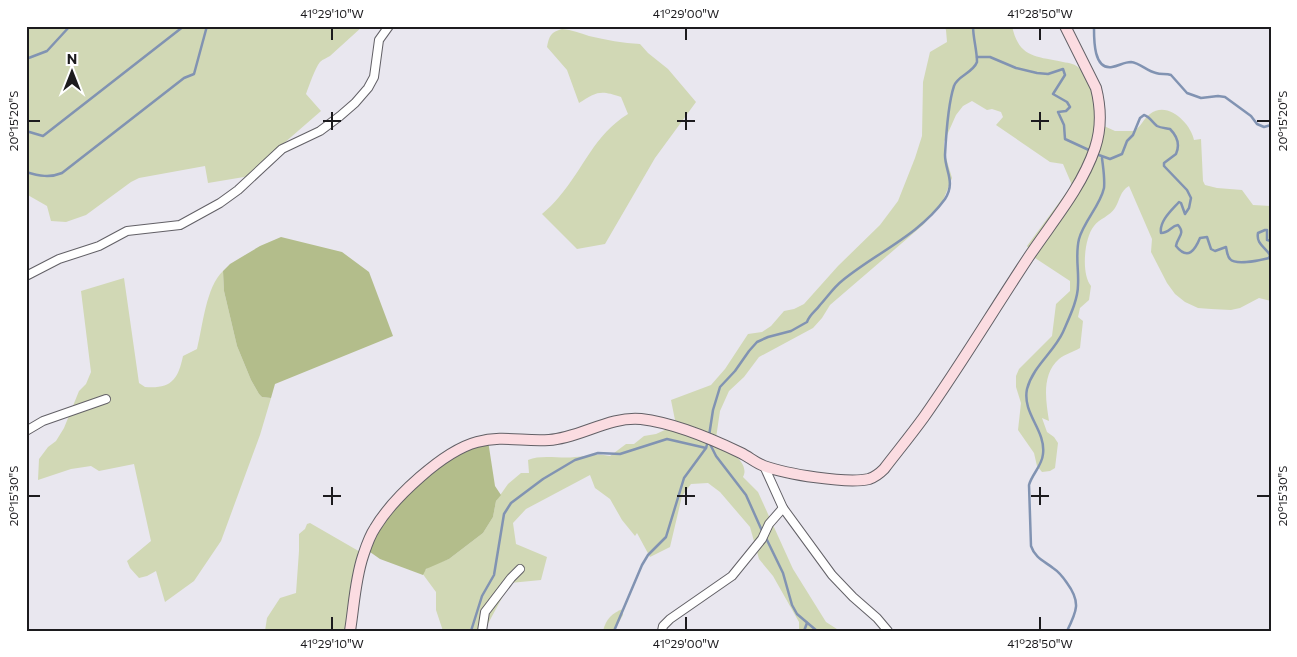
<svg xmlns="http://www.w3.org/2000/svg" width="1297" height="657" viewBox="0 0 1297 657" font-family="Commissioner,sans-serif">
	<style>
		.green { fill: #d1d8b5 }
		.forest { fill: #b3bd8b }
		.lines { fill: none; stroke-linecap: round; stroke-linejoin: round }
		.stream { stroke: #8193b2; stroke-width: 2.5 }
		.street-casing { stroke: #626066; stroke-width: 10 }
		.secondary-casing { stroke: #626066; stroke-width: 12 }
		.street { stroke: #fff; stroke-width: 8 }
		.secondary { stroke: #fbdce1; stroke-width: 10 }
		.ticks { fill: none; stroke: #1c1b1e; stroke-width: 2 }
		.neatline { fill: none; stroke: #1c1b1e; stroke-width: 2 }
		.ticks-label { font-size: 12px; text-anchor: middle; fill: #1c1b1e }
	</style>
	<rect width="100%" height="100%" fill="#e9e7ef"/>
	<g class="green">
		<path d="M26 26H363C352 36 341 46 330 56 327 58 323 59 320 62 315 68 309 86 306 94L321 111 283 144 256 175 208 183 205 166 139 178 131 182 86 215 66 222 51 221 47 206 26 194Z"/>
		<path d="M944 26H1012C1019 58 1035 56 1063 62 1069 63 1076 64 1080 69 1094 84 1095 108 1104 126L1115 131H1134C1141 127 1143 119 1150 114 1168 100 1191 124 1194 140L1201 139 1203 181 1205 185 1217 188 1242 190 1253 205 1271 206V301L1259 298 1240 308 1231 310 1211 309 1198 308 1185 302 1175 294 1167 283 1151 252 1152 239 1129 186C1120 191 1120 200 1115 208 1110 216 1099 219 1094 226 1084 238 1081 274 1091 286L1089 300 1080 308 1078 317 1083 321 1080 348C1073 352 1065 354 1059 359 1041 375 1046 401 1049 421L1042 418 1047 432 1054 437 1058 443 1055 468 1050 471 1042 472 1037 466 1034 453 1018 430 1021 403 1016 387V376L1019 369 1052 336 1056 304 1070 291V281L1035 258 1027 246 1072 185 1063 164 1050 162 996 125 1003 117 1001 112 992 109 987 110 972 101 963 106 956 115 944 142V151L952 178 942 203 923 225 830 305 822 318 813 328 759 357 744 377 729 391 720 411 716 438C725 449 751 462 743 477L758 492 793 569 826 622 840 631H799V622L773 576 759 559 750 527 720 492 708 483 691 484 682 496 670 547 650 557 637 533 635 536 622 520 610 499 595 488 590 475 526 509 513 523 516 544 547 557 541 580 510 583 484 631H443L436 610V592L422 573 430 566 449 559 483 533 493 517 496 501 508 484 521 473H529L528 460C542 454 560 459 575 457 589 456 595 453 610 456L626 444H634L644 436 656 434 676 425 671 400 711 385 725 369 748 334 762 332 771 326 784 311 794 309 804 304 838 266 880 225 898 201 915 158 922 136 923 82 930 52 947 42 946 30Z"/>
		<path d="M562 29C572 30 580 33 589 36 606 40 623 43 640 44L648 53 668 69 696 102 655 158 605 244 577 249 542 214C548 209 554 203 559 197 584 168 594 135 628 114L621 97C601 90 597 91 579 103L567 70 547 47C549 36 551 32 562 29Z"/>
		<path d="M223 271 224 291 237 346 251 380 259 394 262 397 271 398 260 435 221 541 194 581 165 602 156 571 147 576 139 578 130 568 127 561 151 541 134 464 99 471 91 466 71 469 38 480 39 459 48 447 56 441 64 428 79 391 86 384 91 372 81 291 124 278 139 383 145 387C171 389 178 380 183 356L197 349C203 325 206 287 223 271Z"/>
		<path d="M310 523 362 553 353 631H265L267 618 280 598 296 593 299 551V534L305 529 307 524Z"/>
		<path d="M623 609V615L614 631H603C606 619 612 613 623 609Z"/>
	</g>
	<g class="forest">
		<path d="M281 237 342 252 369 272 393 336 275 384 271 398 262 397 259 394 251 380 237 346 224 291 223 271 230 264 260 246Z"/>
		<path d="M487 434 495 486 501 495 496 501 493 517 483 533 449 559 426 569 423 575 380 559 370 552 371 543 382 521 453 449 477 437Z"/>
	</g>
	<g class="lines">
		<g class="stream">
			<path d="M1094 26C1094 38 1093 70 1112 67 1119 66 1124 62 1131 62 1140 63 1147 71 1156 73 1161 75 1166 73 1171 75L1187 93 1201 98 1218 96 1225 97 1251 116 1257 124 1264 127 1271 125"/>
			<path d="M977 57H990L1016 68 1037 73 1048 74 1063 69 1065 75 1053 94 1067 102 1070 107 1066 111 1058 112 1064 125 1065 139 1091 151"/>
			<path d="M26 59 47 51 70 26"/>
			<path d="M26 131 43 136 184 26"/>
			<path d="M1096 154 1110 159 1122 154 1127 141 1133 135 1140 118 1144 115C1150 117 1152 122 1157 126 1161 128 1166 128 1170 129 1177 136 1180 145 1176 154L1164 163V166L1187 190 1191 198 1189 208 1185 214 1181 203 1179 202C1172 210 1159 221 1161 233 1169 233 1171 226 1178 225 1186 234 1177 237 1176 246 1188 261 1195 250 1200 238L1207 237 1211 249 1215 251 1226 247C1227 251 1227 256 1230 259 1236 266 1260 260 1269 258L1270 255C1265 247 1256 244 1258 233L1265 230H1267V240L1271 241"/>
			<path d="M26 172C39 176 50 178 62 173L184 78 194 74 207 26"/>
			<path d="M709 436 713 410 720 387 735 371 749 351 757 342 768 337 791 331 807 322C810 314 815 312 820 305 828 296 834 287 843 280 876 253 919 235 945 199 956 182 945 171 945 155 946 136 948 104 954 86 957 76 973 73 977 62 977 50 973 38 973 26"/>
			<path d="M709 442 716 456 746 495 763 533"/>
			<path d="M766 538 783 573 792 605 797 614 817 631"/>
			<path d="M471 631 482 596 494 575 504 514 511 503 543 479 575 460 598 453 620 454 667 439 706 448"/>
			<path d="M614 631 642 565 648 555 666 537 684 478 706 448 708 441"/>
			<path d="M804 631 807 623"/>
			<path d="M1067 631C1077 611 1081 602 1067 583 1063 577 1059 572 1053 568 1044 561 1035 558 1031 546L1029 485C1032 474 1042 466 1043 454 1046 430 1022 414 1027 389 1033 366 1054 352 1063 332 1069 318 1078 300 1078 285 1079 269 1075 255 1079 239 1084 221 1100 206 1104 188 1105 178 1103 167 1102 158"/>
		</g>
		<g class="street-casing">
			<g id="street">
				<path d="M26 276 59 259 99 246 127 231 180 225 220 203 238 190 282 149 320 131 340 116 355 103 368 88 374 77 379 40 389 26"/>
				<path d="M26 431 43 421 106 399"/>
				<path d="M764 466 783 508 832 575 853 597 877 618 888 631"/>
				<path d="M482 631 485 612 511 578 520 569"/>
				<path d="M662 631 663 626 670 619 732 576 762 539 769 524 783 508"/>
			</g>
		</g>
		<g class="secondary-casing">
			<path id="secondary" d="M350 631C354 606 355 580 363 556 366 547 369 537 375 528 393 498 443 451 477 442 503 435 524 442 549 440 580 438 609 416 641 419 675 423 710 438 741 453 749 457 756 463 764 466 786 474 846 484 869 479 875 477 879 474 884 469 897 452 911 435 924 417 960 366 993 311 1028 258 1052 222 1081 189 1095 148 1102 127 1101 108 1096 88L1065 26"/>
		</g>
		<use href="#street" class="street"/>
		<use href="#secondary" class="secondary"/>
	</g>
	<path class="ticks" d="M332 28V40M686 28V40M1040 28V40M332 112V130M686 112V130M1040 112V130M28 121H40M323 121H341M677 121H695M1031 121H1049M1257 121H1270M332 487V505M686 487V505M1040 487V505M28 496H40M323 496H341M677 496H695M1031 496H1049M1257 496H1270M332 617V630M686 617V630M1040 617V630"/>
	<rect width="1297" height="657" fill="none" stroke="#ffffff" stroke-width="55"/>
	<g transform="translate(72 72)" stroke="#ffffff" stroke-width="4" paint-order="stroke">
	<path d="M0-4L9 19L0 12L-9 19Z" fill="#1c1b1e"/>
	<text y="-8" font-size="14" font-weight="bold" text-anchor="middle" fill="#1c1b1e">N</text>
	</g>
	<rect x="28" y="28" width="1242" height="602" class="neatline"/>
	<g class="ticks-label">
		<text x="332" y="18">41°29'10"W</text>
		<text x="686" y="18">41°29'00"W</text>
		<text x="1040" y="18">41°28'50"W</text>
		<text transform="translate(14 121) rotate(-90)" y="4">20°15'20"S</text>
		<text transform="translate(1283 121) rotate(-90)" y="4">20°15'20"S</text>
		<text transform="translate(14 496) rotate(-90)" y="4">20°15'30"S</text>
		<text transform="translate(1283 496) rotate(-90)" y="4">20°15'30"S</text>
		<text x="332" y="648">41°29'10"W</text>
		<text x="686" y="648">41°29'00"W</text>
		<text x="1040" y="648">41°28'50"W</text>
	</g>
</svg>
